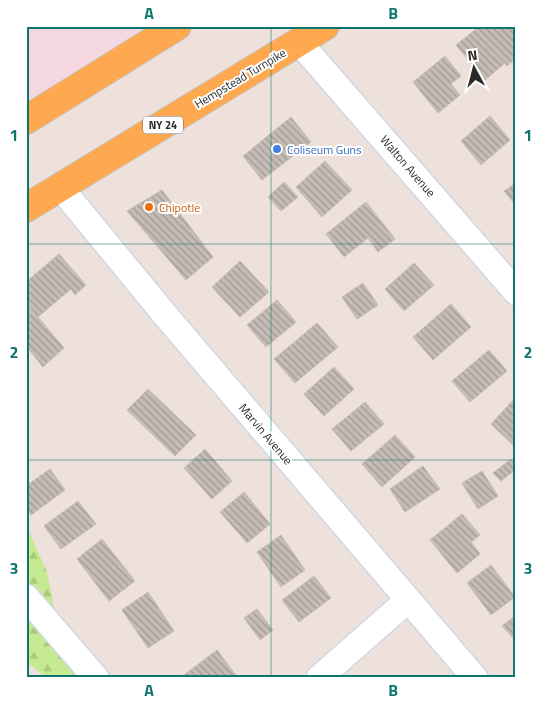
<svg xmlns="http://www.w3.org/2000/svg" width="542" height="704" viewBox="0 0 542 704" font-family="'Titillium Web',sans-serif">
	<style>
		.medical { fill: #f5d7e0 }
		.forest { fill: url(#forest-firs) }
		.building { fill: url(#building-back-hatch); stroke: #c9bcb4 }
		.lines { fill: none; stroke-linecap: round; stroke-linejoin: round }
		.street-casing { stroke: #cfd9e4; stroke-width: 28 }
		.primary-casing { stroke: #c3c3c3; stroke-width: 30 }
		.street { stroke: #fff; stroke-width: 25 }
		.primary { stroke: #fea94f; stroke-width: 28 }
		.grid { fill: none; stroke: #0f766e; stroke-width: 1; stroke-opacity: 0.55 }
		.shop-dot { fill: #3f7fe0; stroke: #fff; stroke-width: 2 }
		.food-dot { fill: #e8710a; stroke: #fff; stroke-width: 2 }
		.labels { text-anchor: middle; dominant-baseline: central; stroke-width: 4; stroke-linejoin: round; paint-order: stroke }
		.shield { fill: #fff; stroke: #6a6a6a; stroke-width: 1 }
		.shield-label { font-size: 11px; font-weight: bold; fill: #2a2a2a }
		.street-label { font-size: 12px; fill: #2a2a2a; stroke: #fff }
		.shop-label { font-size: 12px; fill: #366cbe; stroke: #fff; text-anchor: start }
		.food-label { font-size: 12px; fill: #c56008; stroke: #fff; text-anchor: start }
		.neatline { fill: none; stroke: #0f766e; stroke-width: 2 }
		.grid-label { font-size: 16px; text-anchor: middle; font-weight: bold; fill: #0f766e }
	</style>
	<defs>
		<pattern id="forest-firs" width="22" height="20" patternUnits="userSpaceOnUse" patternTransform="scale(1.25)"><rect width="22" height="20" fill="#c6ea91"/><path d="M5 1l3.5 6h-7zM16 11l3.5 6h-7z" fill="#aac97d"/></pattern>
		<pattern id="building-back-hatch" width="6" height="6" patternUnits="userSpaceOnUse" patternTransform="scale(1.25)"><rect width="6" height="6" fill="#c5bcb6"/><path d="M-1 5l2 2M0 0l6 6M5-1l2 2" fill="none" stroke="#a09994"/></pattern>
	</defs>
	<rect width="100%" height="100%" fill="#eee0da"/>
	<path class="medical" d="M26 26H164L26 112Z"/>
	<path class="forest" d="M26 525 47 572 56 617 83 678H48L26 662Z"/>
	<g class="building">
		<path d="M475 26H516V58L507 66Z"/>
		<path d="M476 29 505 63 485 80 456 45Z"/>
		<path d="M445 56 461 76 451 84 460 95 438 113 413 82Z"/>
		<path d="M490 116 510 140 481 165 461 141Z"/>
		<path d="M291 117 311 142 262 180 243 156Z"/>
		<path d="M325 161 352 190 322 217 296 187Z"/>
		<path d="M284 182 298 197 281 211 268 197Z"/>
		<path d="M516 183V206L504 191Z"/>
		<path d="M162 190 213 257 186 280 127 211Z"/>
		<path d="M366 202 395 239 378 252 368 238 344 257 326 234Z"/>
		<path d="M59 254 86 285 75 295 71 289 38 317 26 303V282Z"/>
		<path d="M240 261 269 292 240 317 212 287Z"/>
		<path d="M414 263 434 285 404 311 385 289Z"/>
		<path d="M363 283 378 305 357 319 342 297Z"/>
		<path d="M277 300 296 322 266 347 247 325Z"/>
		<path d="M26 303 64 348 43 367 26 346Z"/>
		<path d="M451 304 471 327 433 360 413 337Z"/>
		<path d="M317 323 338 347 295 383 274 359Z"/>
		<path d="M489 350 507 371 470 402 452 381Z"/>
		<path d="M334 367 354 389 324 416 304 394Z"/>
		<path d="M148 389 196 435 175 456 127 410Z"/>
		<path d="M516 397V442L513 445 491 424Z"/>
		<path d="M365 402 384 424 351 451 332 429Z"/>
		<path d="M395 435 415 457 382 487 362 464Z"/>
		<path d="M205 449 232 481 212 499 184 468Z"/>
		<path d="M511 459 516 464V469L501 481 493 473Z"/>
		<path d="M423 466 440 489 405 512 390 489Z"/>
		<path d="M50 469 65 490 31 515 26 508V486Z"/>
		<path d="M482 471 498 496 478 509 462 483Z"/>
		<path d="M244 492 270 524 247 543 220 512Z"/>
		<path d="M78 501 96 524 61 549 44 526Z"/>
		<path d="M462 514 480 535 471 542 480 554 457 573 430 540Z"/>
		<path d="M281 535 305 570 281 587 257 552Z"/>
		<path d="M102 539 135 581 109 601 77 559Z"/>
		<path d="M491 565 515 597 491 615 467 583Z"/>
		<path d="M314 576 331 598 299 622 282 600Z"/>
		<path d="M148 592 174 631 148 648 122 610Z"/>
		<path d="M257 609 273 630 260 640 244 618Z"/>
		<path d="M516 615V641L502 626Z"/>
		<path d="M217 650 238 678H180Z"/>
	</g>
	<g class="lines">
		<g class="street-casing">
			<g id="street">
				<path d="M299 42 516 292"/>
				<path d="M60 187 166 316 475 678"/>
				<path d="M26 597 96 678"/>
				<path d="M319 678 408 600"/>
			</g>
		</g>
		<g class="primary-casing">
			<g id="primary">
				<path d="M26 120 177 26"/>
				<path d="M26 208 325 26"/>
			</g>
		</g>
		<use href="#street" class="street"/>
		<use href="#primary" class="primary"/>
	</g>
	<path class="grid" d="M271 26V678M26 244H516M26 460H516"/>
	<circle class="shop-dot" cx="277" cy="149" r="5"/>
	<circle class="food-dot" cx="149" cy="207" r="5"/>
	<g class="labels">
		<rect class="shield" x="143" y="116.5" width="40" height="17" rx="4"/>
		<g class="shield-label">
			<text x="163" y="125">NY 24</text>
		</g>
		<g class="street-label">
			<text transform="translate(240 78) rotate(-31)">Hempstead Turnpike</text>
			<text transform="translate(408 166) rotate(49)">Walton Avenue</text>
			<text transform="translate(266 434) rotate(50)">Marvin Avenue</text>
		</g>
		<g class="shop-label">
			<text x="287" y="149">Coliseum Guns</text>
		</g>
		<g class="food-label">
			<text x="159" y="207">Chipotle</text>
		</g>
	</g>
	<rect width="542" height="704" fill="none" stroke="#ffffff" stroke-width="55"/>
	<g transform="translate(474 68) rotate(353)" stroke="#ffffff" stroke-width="4" paint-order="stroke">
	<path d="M0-4L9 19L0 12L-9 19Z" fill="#2a2a2a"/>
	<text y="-8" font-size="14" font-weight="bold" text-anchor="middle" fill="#2a2a2a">N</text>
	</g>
	<rect x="28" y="28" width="486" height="648" class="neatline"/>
	<g class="grid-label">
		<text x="149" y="19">A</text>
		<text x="393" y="19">B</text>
		<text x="14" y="141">1</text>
		<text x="528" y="141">1</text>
		<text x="14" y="358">2</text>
		<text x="528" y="358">2</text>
		<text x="14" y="574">3</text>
		<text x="528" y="574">3</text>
		<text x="149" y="696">A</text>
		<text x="393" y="696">B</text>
	</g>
</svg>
